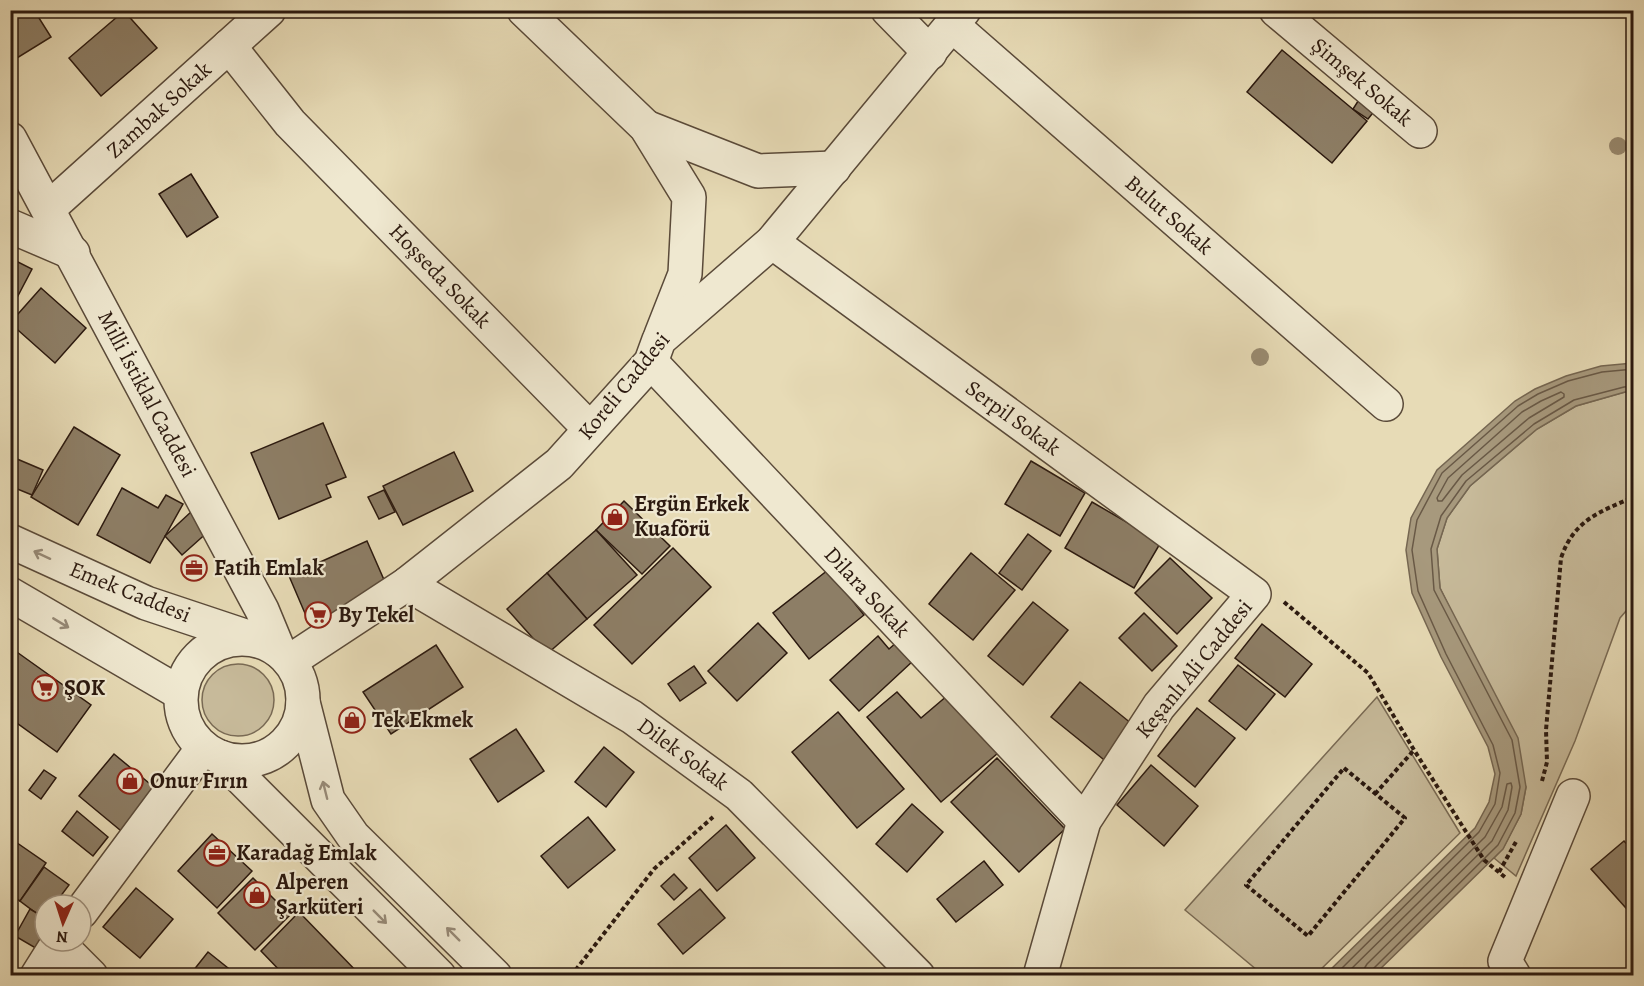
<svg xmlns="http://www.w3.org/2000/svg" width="1644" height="986" viewBox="0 0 1644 986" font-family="Alegreya,serif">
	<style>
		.green { fill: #c7ba9a; stroke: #796a54; stroke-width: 1.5 }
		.water { fill: #a7997d; stroke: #756651; stroke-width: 1.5 }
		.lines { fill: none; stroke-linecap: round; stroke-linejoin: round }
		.shore { stroke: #695946; stroke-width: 1.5 }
		.building { fill: #8d7e66; stroke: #2b190f; stroke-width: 1.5 }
		.minor-casing { stroke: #5a4a39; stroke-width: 36 }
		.path { stroke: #2b190f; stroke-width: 4; stroke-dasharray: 4.5 3; stroke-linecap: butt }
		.minor { stroke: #efe8d0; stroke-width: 33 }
		.tree { fill: #998b71 }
		.oneway { stroke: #978b79 }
		.labels { text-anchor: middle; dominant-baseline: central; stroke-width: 4.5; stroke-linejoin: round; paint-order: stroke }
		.street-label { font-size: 22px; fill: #2b190f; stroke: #efe8d0 }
		.poi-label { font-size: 22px; font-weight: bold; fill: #2b190f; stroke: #efe8d0; text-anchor: start }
	</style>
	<rect width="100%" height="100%" fill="#e7dbb6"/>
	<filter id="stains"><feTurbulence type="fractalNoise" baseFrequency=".00333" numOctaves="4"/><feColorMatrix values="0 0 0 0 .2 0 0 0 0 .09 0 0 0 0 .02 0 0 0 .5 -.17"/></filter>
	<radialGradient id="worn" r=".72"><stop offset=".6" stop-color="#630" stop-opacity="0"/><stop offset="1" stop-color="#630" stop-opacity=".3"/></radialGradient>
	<g class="green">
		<path d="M1625 392H1633V603L1620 618 1575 741 1516 876 1494 858 1503 848 1521 814 1526 787 1465 639 1440 588 1437 549 1447 518 1470 486 1537 429 1576 406Z"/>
		<circle cx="238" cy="700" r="36"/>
		<path d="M1377 697 1460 833 1315 975H1263L1185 910Z"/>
	</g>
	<path class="water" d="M1633 363V392H1625L1576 406 1537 429 1470 486 1447 518 1437 549 1440 588 1518 738 1526 787 1521 814 1503 849 1374 975H1325L1475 828 1489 802 1495 774 1488 747 1441 657 1412 593 1406 550 1411 518 1437 470 1515 401 1535 389 1566 376 1601 366Z"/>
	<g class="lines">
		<g class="shore">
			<path d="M1561 392 1564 394V397L1529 418 1462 475 1442 501H1438L1437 498 1448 478 1522 412 1541 401Z"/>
			<path d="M1334 976 1479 832 1495 804 1500 773 1493 745 1446 654 1418 591 1412 550 1417 520 1442 473 1518 406 1538 394 1568 381 1602 372 1634 369"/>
			<path d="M1344 976 1485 837 1502 807 1507 784 1511 783 1512 787 1508 810 1492 841 1367 964 1364 969 1363 976"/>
			<path d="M1371 976 1373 969 1498 845 1515 813 1520 787 1512 740 1434 590 1431 549 1441 516 1466 481 1534 424 1574 400 1624 387 1634 386"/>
		</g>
	</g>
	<g class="building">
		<path d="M10 10H34L51 37 17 58 10 48Z"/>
		<path d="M124 11 157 48 101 96 69 58Z"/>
		<path d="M1282 50 1367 121 1332 163 1247 92Z"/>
		<path d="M1360 98 1376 109 1368 119 1353 109Z"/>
		<path d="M191 174 218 217 187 237 159 194Z"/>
		<path d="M10 258 32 269 10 311Z"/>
		<path d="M41 288 86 328 55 363 10 323Z"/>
		<path d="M323 423 346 477 326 485 331 497 279 519 251 453Z"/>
		<path d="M74 427 120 455 78 525 31 497Z"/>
		<path d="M454 452 473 491 403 525 383 486Z"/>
		<path d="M10 456 43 470 32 495 10 486Z"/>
		<path d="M1031 461 1085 493 1060 536 1005 504Z"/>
		<path d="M122 488 158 508 166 495 183 504 150 563 97 535Z"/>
		<path d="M384 490 395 512 379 519 368 497Z"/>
		<path d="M624 501 670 546 642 574 596 530Z"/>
		<path d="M1092 502 1161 542 1134 588 1065 548Z"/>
		<path d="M192 511 210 530 182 555 165 536Z"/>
		<path d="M596 530 637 575 587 619 547 573Z"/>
		<path d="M1028 534 1051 551 1022 590 999 573Z"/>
		<path d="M367 541 388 589 310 625 289 576Z"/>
		<path d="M673 548 711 587 632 664 594 625Z"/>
		<path d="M971 553 1015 590 973 640 929 604Z"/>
		<path d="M1170 558 1212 598 1177 634 1135 593Z"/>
		<path d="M828 570 864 615 809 659 773 613Z"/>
		<path d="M547 573 587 619 547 654 507 609Z"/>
		<path d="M1033 602 1068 630 1023 685 988 656Z"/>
		<path d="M1144 613 1177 646 1152 671 1119 638Z"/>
		<path d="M758 623 787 653 737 701 708 671Z"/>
		<path d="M1262 624 1312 664 1285 697 1235 658Z"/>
		<path d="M878 636 889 649 897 642 914 660 859 711 830 680Z"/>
		<path d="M436 645 463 687 391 734 363 692Z"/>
		<path d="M14 650 91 705 57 752 10 718V656Z"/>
		<path d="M1238 665 1275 694 1246 730 1209 701Z"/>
		<path d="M694 666 706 683 680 701 668 684Z"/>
		<path d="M1080 682 1137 728 1108 763 1051 717Z"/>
		<path d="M897 692 921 718 948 695 998 753 941 802 867 717Z"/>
		<path d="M1197 708 1235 738 1195 787 1158 756Z"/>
		<path d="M838 712 904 789 857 828 792 752Z"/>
		<path d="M516 729 544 771 498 802 470 759Z"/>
		<path d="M604 747 634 772 606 807 575 782Z"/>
		<path d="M114 754 161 793 126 835 79 796Z"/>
		<path d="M997 758 1065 829 1019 872 951 802Z"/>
		<path d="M1151 765 1198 806 1164 846 1117 805Z"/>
		<path d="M44 770 56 778 41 799 29 790Z"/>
		<path d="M912 804 943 832 907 872 876 844Z"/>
		<path d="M77 811 108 837 93 856 62 831Z"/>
		<path d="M588 817 615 850 568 888 541 856Z"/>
		<path d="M726 825 755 858 717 891 689 858Z"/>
		<path d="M212 834 252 871 217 908 178 871Z"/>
		<path d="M10 838 46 863 20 901 10 895Z"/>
		<path d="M1624 841 1634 852V917L1591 869Z"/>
		<path d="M984 861 1003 885 956 922 937 899Z"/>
		<path d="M44 867 69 885 54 905H45L44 919 20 901Z"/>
		<path d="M674 874 687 888 674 900 661 886Z"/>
		<path d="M253 878 290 915 255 950 218 913Z"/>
		<path d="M136 888 173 919 140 958 103 927Z"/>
		<path d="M700 889 725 918 683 954 658 924Z"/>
		<path d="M30 909 45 918V940L39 950 15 936Z"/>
		<path d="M299 912 361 976H285L261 951Z"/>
		<path d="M208 952 238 976H189Z"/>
	</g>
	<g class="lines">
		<g class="minor-casing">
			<g id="minor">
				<path d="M524 10 646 127 689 197 685 274 661 335"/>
				<path d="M888 10 930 53"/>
				<path d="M1276 10 1420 131"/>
				<path d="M952 25 1386 404"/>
				<path d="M229 46 290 123 590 429"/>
				<path d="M646 127 758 171 834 168"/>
				<path d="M10 139 262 610 279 651"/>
				<path d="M48 209 269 10"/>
				<path d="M10 226 73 253"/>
				<path d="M772 242 1254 594 1159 706 1084 821 1040 976"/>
				<path d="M651 362 1084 821"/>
				<path d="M10 541 146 603 248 637"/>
				<path d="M407 584 632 717 739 795 918 976"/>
				<path d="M10 594 180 693"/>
				<circle cx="242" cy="700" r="61"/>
				<path d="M290 661 407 584 559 464 651 362 659 340 772 242 964 10"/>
				<path d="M303 702 328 800 353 836 495 976"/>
				<path d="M220 757 439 976"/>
				<path d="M81 912 203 748"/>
				<path d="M58 943 91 976"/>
				<path d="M37 976 59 941"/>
				<path d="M1514 976 1505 961 1573 796"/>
			</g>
		</g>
		<g class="path">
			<path d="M1284 602 1368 673 1414 750 1484 860 1506 878"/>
			<path d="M1344 768 1405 818 1308 936 1246 885Z"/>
			<path d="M1542 781 1547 762 1546 730 1561 558C1574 520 1599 512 1634 497"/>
			<path d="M1375 794 1414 750"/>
			<path d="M1499 872 1517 840"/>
			<path d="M571 976 654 869 713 817"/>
		</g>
		<use href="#minor" class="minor"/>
	</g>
	<g class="tree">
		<circle cx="1618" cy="146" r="9"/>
		<circle cx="1260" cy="357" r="9"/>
	</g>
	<defs><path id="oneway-shaft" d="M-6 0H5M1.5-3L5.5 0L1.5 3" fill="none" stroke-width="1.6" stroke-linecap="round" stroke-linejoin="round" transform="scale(1.5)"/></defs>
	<g class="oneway">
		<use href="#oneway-shaft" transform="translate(42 555) rotate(-155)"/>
		<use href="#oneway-shaft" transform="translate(61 623) rotate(31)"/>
		<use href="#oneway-shaft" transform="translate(325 790) rotate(-104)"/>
		<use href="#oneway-shaft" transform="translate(380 917) rotate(45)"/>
		<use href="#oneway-shaft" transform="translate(453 934) rotate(-135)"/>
	</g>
	<defs>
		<g id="shop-ring" transform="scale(1.35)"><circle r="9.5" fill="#efe8d0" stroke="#8f2418" stroke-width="1.5"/><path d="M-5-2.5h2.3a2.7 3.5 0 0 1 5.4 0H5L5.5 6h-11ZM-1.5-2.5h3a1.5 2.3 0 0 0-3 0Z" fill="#8f2418"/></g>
		<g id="office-ring" transform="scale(1.35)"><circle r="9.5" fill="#efe8d0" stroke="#8f2418" stroke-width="1.5"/><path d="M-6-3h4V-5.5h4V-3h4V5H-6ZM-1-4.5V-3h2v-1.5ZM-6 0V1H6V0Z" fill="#8f2418"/></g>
		<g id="supermarket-ring" transform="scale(1.35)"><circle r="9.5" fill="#efe8d0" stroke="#8f2418" stroke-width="1.5"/><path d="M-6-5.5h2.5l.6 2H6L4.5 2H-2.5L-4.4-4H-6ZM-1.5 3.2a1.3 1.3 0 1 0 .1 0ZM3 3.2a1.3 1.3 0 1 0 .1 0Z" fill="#8f2418"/></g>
	</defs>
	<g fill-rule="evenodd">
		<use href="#shop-ring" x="615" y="517"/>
		<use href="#office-ring" x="194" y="568"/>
		<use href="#supermarket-ring" x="318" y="615"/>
		<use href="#supermarket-ring" x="45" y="688"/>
		<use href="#shop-ring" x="352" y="720"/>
		<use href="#shop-ring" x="130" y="781"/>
		<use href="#office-ring" x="217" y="853"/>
		<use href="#shop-ring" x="257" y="895"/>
	</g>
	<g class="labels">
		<g class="street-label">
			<text transform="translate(1362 82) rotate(40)">Şimşek Sokak</text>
			<text transform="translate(159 110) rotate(-42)">Zambak Sokak</text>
			<text transform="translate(1169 215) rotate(41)">Bulut Sokak</text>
			<text transform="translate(440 276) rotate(46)">Hoşseda Sokak</text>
			<text transform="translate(624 386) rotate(-51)">Koreli Caddesi</text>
			<text transform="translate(147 394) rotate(62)">Milli İstiklal Caddesi</text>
			<text transform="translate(1013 418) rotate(36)">Serpil Sokak</text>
			<text transform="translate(130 592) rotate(22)">Emek Caddesi</text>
			<text transform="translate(867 592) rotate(47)">Dilara Sokak</text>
			<text transform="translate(1194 669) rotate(-51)">Keşanlı Ali Caddesi</text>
			<text transform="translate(683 754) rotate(36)">Dilek Sokak</text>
		</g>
		<g class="poi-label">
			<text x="634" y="504">Ergün Erkek<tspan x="634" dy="25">Kuaförü</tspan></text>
			<text x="214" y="568">Fatih Emlak</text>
			<text x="338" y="615">By Tekel</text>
			<text x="64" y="688">ŞOK</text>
			<text x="372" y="720">Tek Ekmek</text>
			<text x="150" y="781">Onur Fırın</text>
			<text x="236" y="853">Karadağ Emlak</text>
			<text x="276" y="882">Alperen<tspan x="276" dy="25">Şarküteri</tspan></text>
		</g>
	</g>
	<rect width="1644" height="986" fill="none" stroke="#e7dbb6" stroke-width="36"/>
	<rect x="12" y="12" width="1620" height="962" fill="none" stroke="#2b190f" stroke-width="3"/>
	<rect x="18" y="18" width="1608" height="950" fill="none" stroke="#2b190f" stroke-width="1.5"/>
	<g transform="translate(63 923) rotate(183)"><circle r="28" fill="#efe8d0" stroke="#a19583" stroke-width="1.5"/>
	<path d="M0-4.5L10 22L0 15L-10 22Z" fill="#8f2418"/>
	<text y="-9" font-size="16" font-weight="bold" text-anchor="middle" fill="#2b190f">N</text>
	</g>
	<rect width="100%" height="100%" filter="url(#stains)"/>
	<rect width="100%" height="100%" fill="url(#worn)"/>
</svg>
